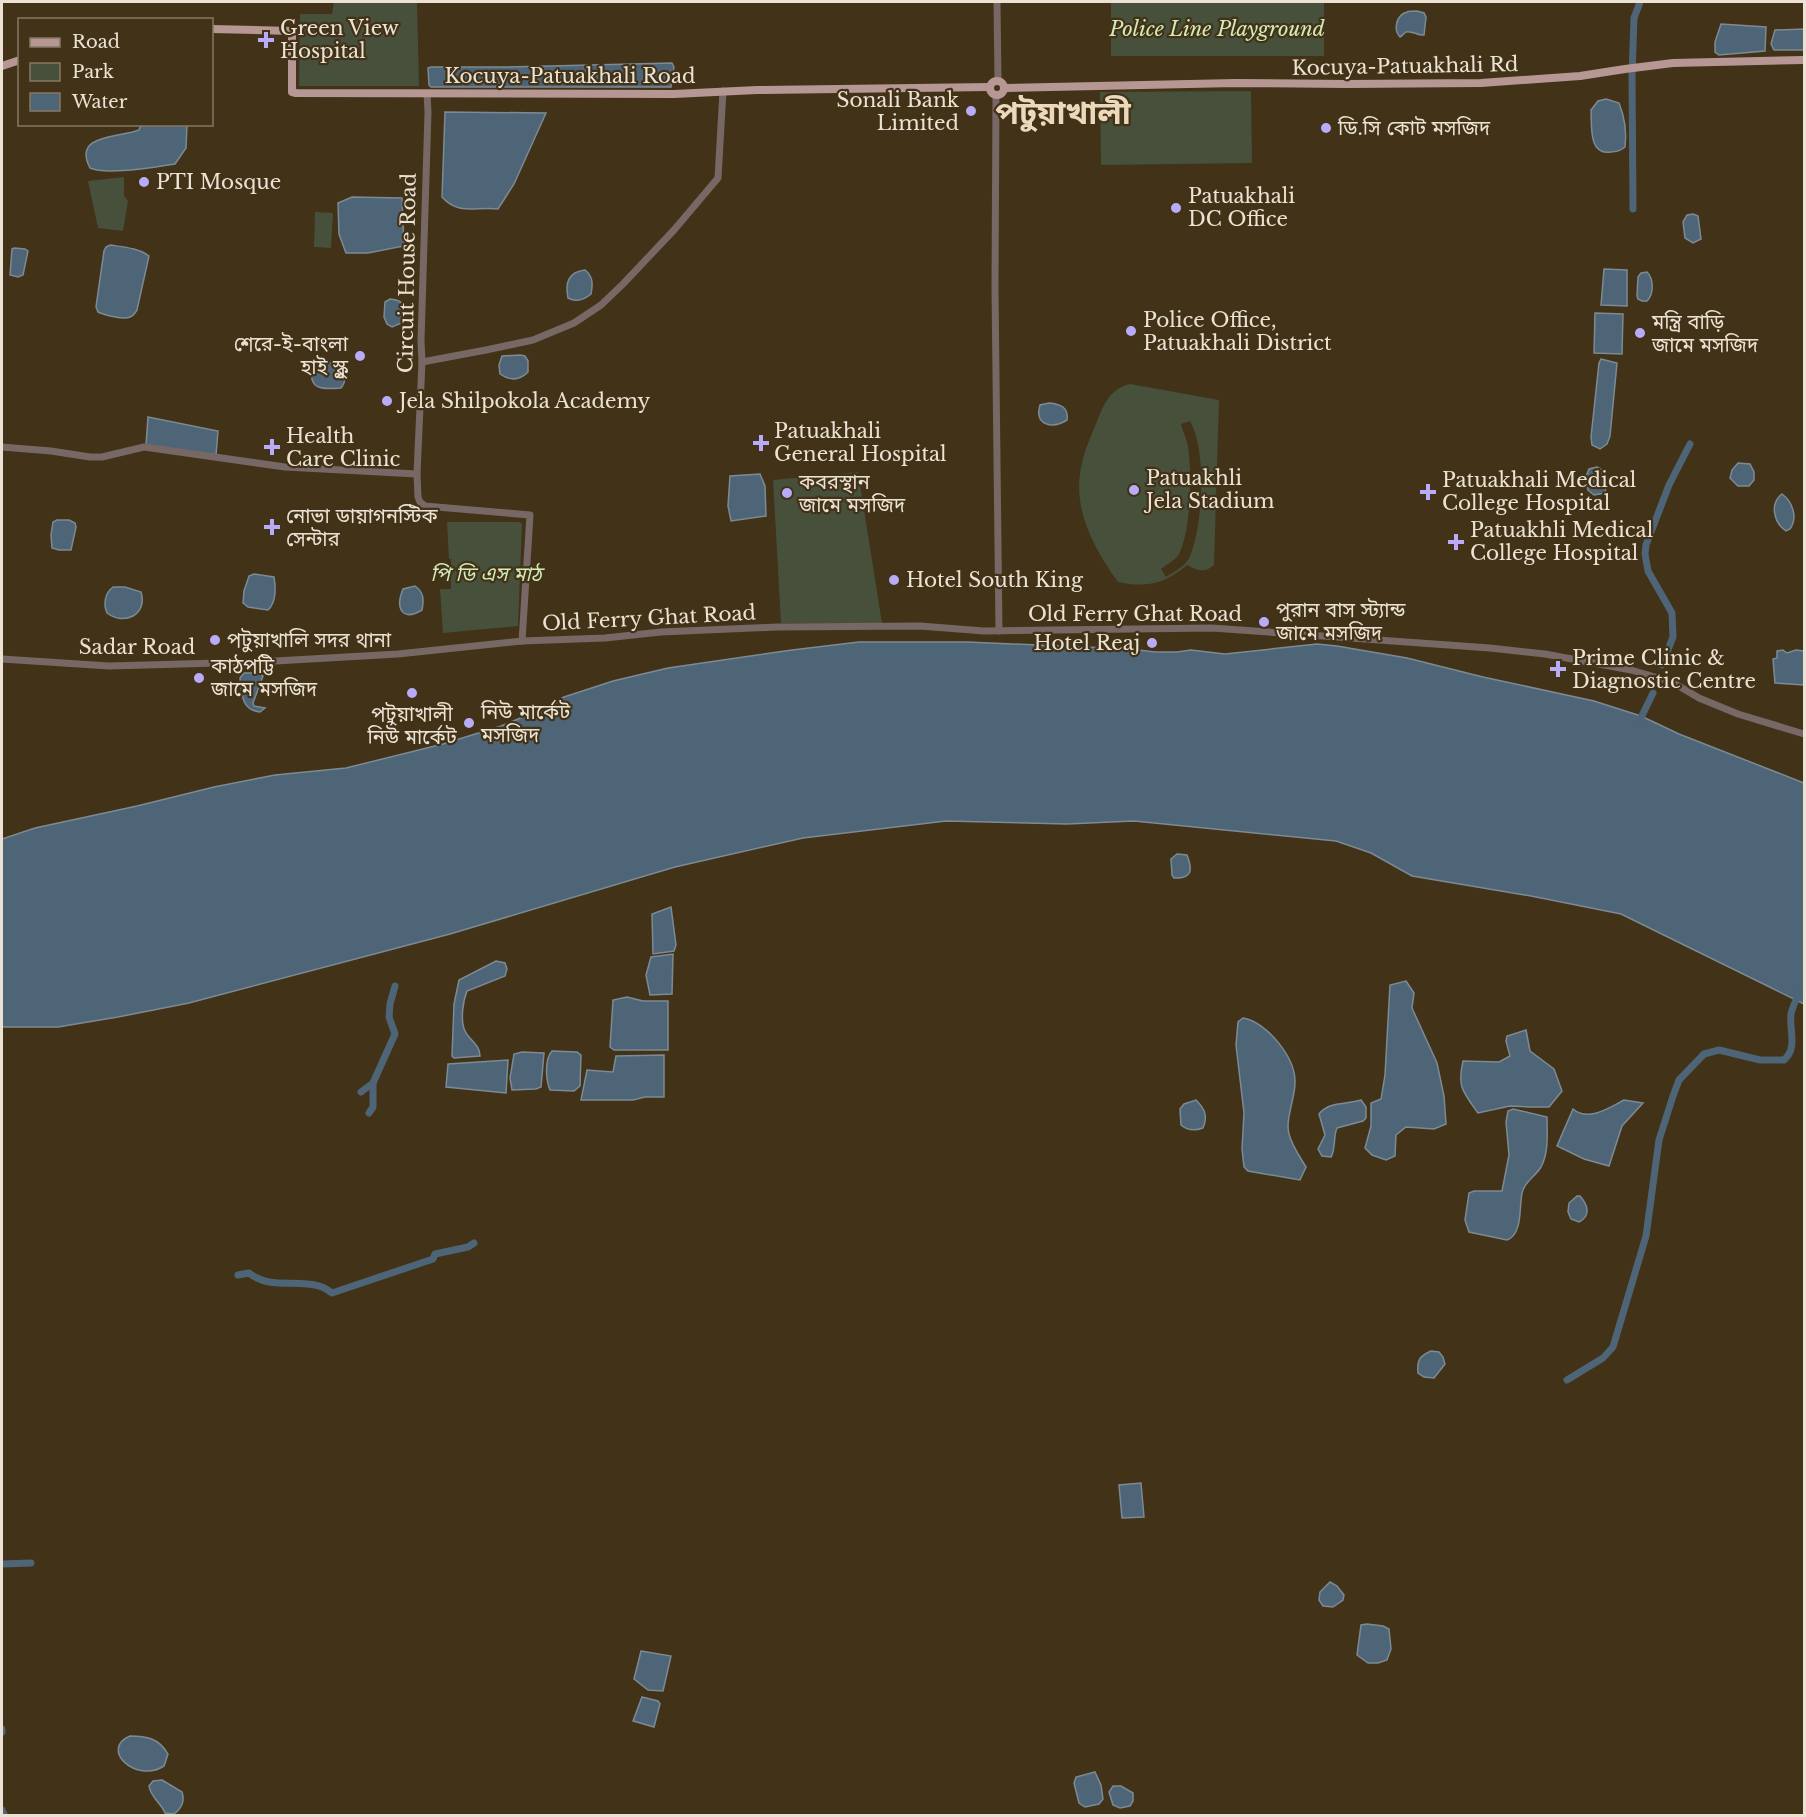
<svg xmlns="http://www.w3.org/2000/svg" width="1806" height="1817" viewBox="0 0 1806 1817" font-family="'Libre Baskerville','Noto Sans Bengali',serif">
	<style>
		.green { fill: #47503b; fill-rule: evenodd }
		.water { fill: #4e6578; stroke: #7d8a93; stroke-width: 1.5 }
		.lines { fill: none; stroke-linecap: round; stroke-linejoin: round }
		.canal { stroke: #4e6578; stroke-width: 7 }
		.minor { stroke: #776765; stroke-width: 7 }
		.major { stroke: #b79793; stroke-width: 8 }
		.poi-dot { fill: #b8abf7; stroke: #413218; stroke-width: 2 }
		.labels { text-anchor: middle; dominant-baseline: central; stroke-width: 4.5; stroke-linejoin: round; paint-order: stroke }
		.poi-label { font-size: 20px; fill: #ece2d3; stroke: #413218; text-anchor: start }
		.park-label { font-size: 20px; font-style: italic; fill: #d3eab7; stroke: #413218 }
		.street-label { font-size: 20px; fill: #ece2d3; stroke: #413218 }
		.town-label { font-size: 32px; font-weight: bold; fill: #ecd8ba; stroke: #413218 }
	</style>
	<rect width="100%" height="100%" fill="#413218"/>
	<g class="green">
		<path d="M334 2H417L419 86H299L300 14H332Z"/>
		<rect x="1111" y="2" width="213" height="54"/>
		<path d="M1251 91 1252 163 1101 165 1100 92Z"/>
		<path d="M124 177V196L128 201 123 231 98 228 88 181Z"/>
		<path d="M315 212 333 213 331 248 314 247Z"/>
		<path d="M1130 384 1219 400 1214 565C1204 574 1196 570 1187 565 1165 584 1146 588 1118 582 1093 547 1071 507 1082 463 1085 449 1091 436 1096 424 1103 406 1110 388 1130 384ZM1190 421C1207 450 1203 525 1190 556 1186 566 1175 571 1166 577L1161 569C1166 565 1176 560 1179 554 1191 531 1192 473 1188 447 1187 439 1183 432 1181 424Z"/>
		<path d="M858 472 882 623H781L773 480Z"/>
		<path d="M447 522H519L522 524 518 626 443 633 440 589H451V559H449Z"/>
	</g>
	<g class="water">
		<path d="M1417 11 1424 13 1426 17 1424 35C1418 36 1411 30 1406 32 1403 34 1402 36 1400 37 1393 30 1396 15 1407 12 1409 11 1415 11 1417 11Z"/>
		<path d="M1721 24 1766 27 1765 51 1719 55 1715 52V42Z"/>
		<path d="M1804 29V50H1774L1771 44 1775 30Z"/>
		<path d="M672 63 674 67 671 87H431L429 85 428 68 431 67H508Z"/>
		<path d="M1606 99 1619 103C1625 118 1627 131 1625 147 1620 151 1617 152 1611 152 1588 156 1592 125 1591 110L1598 101Z"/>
		<path d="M445 112 546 113 514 184 498 209C476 206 459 216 442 197Z"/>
		<path d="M141 125H187L186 148 175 164C157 167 106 175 90 168 72 134 119 138 139 130Z"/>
		<path d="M352 197 402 198 404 246 368 253H346L339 234 338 203Z"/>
		<path d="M1693 214 1698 216 1701 239 1693 243 1685 238 1683 222 1687 215Z"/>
		<path d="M110 245C123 247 139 248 149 256L137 310C135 313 134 316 130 317 124 320 104 315 98 312L96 307 104 251 106 247Z"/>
		<path d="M14 248 25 249 28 251 23 275 18 277 10 275 12 249Z"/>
		<path d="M1604 269 1627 270V306L1601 305Z"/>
		<path d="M585 270C593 276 593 284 591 294 584 300 577 303 568 298 565 283 568 272 585 270Z"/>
		<path d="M1647 272C1654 279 1654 294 1647 301H1642L1638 299 1637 296 1638 277 1641 273Z"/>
		<path d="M390 299C406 300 407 308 404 322L392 327 387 324 384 317 385 302Z"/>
		<path d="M1595 313 1623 314 1622 354 1594 353Z"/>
		<path d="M520 355 525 356 528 361V372C519 381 510 381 500 374L499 365 502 356Z"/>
		<path d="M1601 359 1617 363 1610 436 1607 444 1600 449 1592 445 1591 437 1599 363Z"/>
		<path d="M311 360 343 365C347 371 346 382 341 388 315 390 309 388 311 360Z"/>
		<path d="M1049 403C1060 404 1069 407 1067 420 1053 429 1034 426 1040 405Z"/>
		<path d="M148 417 218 431 216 455 146 445Z"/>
		<path d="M1738 463 1750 464 1754 472V480L1749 486H1738L1730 478 1732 470Z"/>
		<path d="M1597 467C1611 474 1607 480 1605 493L1594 495 1588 490 1585 479 1589 469Z"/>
		<path d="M760 474 765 486 766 516 731 521 728 506 730 476Z"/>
		<path d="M1782 494C1793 502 1798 518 1790 529L1786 531C1774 523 1769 504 1782 494Z"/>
		<path d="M57 520H69L75 523 76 527 71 550H59L52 548 51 535 53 522Z"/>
		<path d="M254 574 274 577C276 588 276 603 268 610L248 607 243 603 244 591 249 576Z"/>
		<path d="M415 586C424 592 424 600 422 610 402 622 395 608 403 589Z"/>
		<path d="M113 587H125L141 592C148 615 124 626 107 613 103 604 105 593 113 587Z"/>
		<path d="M859 642H968L1130 649 1155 652H1177L1191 650 1225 654 1317 644 1337 646 1407 658 1483 677 1594 701 1641 716 1679 734 1804 783V1004L1621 914 1531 896 1412 876 1371 853 1336 841 1134 821 1067 824 946 821 803 838 675 867 450 934 189 1003 118 1017 58 1027H2V839L35 828 137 806 214 787 275 775 346 768 443 744 501 726 540 710 564 697 613 681 668 668 792 650Z"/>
		<path d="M1783 650 1787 653 1796 650 1804 651V685L1775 683 1773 659 1777 658V651Z"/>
		<path d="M244 673H258L263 676 253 703 254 706 265 708 260 712C241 710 242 694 240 678Z"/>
		<path d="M1177 854 1187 855C1193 870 1192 879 1174 878L1172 875 1171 859Z"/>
		<path d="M671 907 676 945 674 951 653 954 652 914Z"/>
		<path d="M673 954 672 994 650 995 646 975 651 957Z"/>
		<path d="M496 961 505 963 507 969 505 976 467 991C463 1001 460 1020 465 1031 469 1040 480 1044 480 1056L454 1058 452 1056 454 1004 459 980Z"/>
		<path d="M1406 981 1414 993 1412 1008 1437 1063 1444 1096 1446 1124 1434 1129 1406 1127 1396 1135 1395 1156 1386 1160 1372 1155 1365 1148 1371 1126V1103L1381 1099 1385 1075 1390 985Z"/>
		<path d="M627 997 643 1001H668V1050H614L610 1047 613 1000Z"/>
		<path d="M1243 1018C1267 1022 1296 1058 1295 1083 1295 1098 1285 1120 1289 1134 1292 1146 1300 1157 1306 1167L1300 1180 1248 1171 1244 1167 1242 1149 1244 1113 1236 1045 1238 1022Z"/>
		<path d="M1526 1030 1530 1051 1554 1069 1562 1091 1549 1107H1529L1510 1106 1478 1113C1463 1092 1457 1087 1463 1061L1499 1062 1510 1056 1506 1041 1507 1036Z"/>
		<path d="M552 1051 577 1052 581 1055 580 1086 574 1091 550 1090C546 1080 544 1060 552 1051Z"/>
		<path d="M522 1052 544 1053 541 1087 536 1089 512 1090 510 1078 514 1054Z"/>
		<path d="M664 1055V1097H645L633 1100H581L587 1070 613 1072 616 1056Z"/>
		<path d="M508 1060 506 1093 446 1087 448 1064Z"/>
		<path d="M1196 1100C1205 1109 1208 1116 1203 1128 1195 1131 1188 1131 1181 1125L1180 1109 1184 1104Z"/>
		<path d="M1361 1100 1366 1107V1118L1363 1121 1337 1128C1333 1137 1336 1149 1331 1157L1322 1156 1318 1149 1325 1135 1319 1114C1329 1101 1346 1105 1361 1100Z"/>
		<path d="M1624 1100 1643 1103 1622 1126 1609 1166 1584 1159 1557 1146 1573 1109C1588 1122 1609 1108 1624 1100Z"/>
		<path d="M1513 1109 1547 1117C1547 1133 1549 1152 1541 1167 1535 1177 1524 1182 1522 1193 1519 1207 1523 1234 1507 1240L1469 1232 1465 1220 1469 1193 1474 1191H1502L1509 1155 1506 1122 1508 1111Z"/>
		<path d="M1577 1196H1580C1588 1205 1591 1216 1579 1222L1571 1219 1568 1212 1569 1203Z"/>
		<path d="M1431 1351 1439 1352 1443 1357 1445 1364 1434 1378 1424 1377 1418 1373C1417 1361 1419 1356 1431 1351Z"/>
		<path d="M1141 1483 1144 1517 1122 1518 1119 1485Z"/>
		<path d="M1330 1582 1337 1586 1344 1595 1343 1600 1333 1607 1323 1606 1319 1600 1320 1592Z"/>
		<path d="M1367 1624 1383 1626 1389 1629 1391 1649 1387 1660 1378 1663H1368L1357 1655 1361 1625Z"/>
		<path d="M641 1651 671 1656 663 1691 648 1690 634 1679Z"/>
		<path d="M642 1697 658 1701 660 1704 654 1727 633 1721Z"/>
		<path d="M130 1736C146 1736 159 1738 168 1754L164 1766C136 1784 99 1749 130 1736Z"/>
		<path d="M1095 1772 1101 1785 1103 1799 1099 1804 1085 1807 1079 1803 1074 1783 1076 1777Z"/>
		<path d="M162 1780 182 1792C185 1801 182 1808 174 1814L165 1813C161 1803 151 1798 149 1786L153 1781Z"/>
		<path d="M1113 1786H1121L1133 1793V1801L1130 1806 1120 1808 1113 1805 1109 1792Z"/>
	</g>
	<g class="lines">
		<g class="canal">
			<path d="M1633 209 1632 75 1634 18 1640 2"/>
			<path d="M1662 665 1673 637 1672 613 1648 571 1645 554 1646 545 1669 485 1690 444"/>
			<path d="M1638 724 1653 693"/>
			<path d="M361 1092 373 1083 395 1034 389 1017 390 1004 395 986"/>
			<path d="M369 1113 373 1107V1083"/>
			<path d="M238 1275 249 1273C270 1290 295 1279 319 1286 324 1287 328 1290 332 1293L433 1259 435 1254 468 1247 474 1243"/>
			<path d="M1567 1380 1603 1358 1613 1347 1646 1236 1659 1140 1673 1096 1679 1080 1704 1054 1719 1050 1760 1060H1784C1798 1048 1789 1030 1791 1014 1793 1004 1800 992 1804 983"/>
			<path d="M2 1564 31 1563"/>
			<path d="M2 1729V1732"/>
			<path d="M2 1810 5 1816"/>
		</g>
		<g class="minor">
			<path d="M997 2 998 81"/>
			<path d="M427 93 428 112 421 341 422 362 417 474 418 497 420 502 425 506 530 515 522 641"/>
			<path d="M996 95 995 289 999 631"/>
			<path d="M422 362 486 350 533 340 574 323 601 305 623 284 674 230 718 178 723 91"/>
			<path d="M2 447 51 451 90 457H102L144 447 285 467 417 474"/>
			<path d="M2 659 109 666 258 662 398 654 522 641 605 638 661 632 777 627 920 626 984 631 1212 628 1490 648 1545 654 1631 670 1672 682 1699 698 1738 714 1804 734"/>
		</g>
		<g class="major">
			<path d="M212 29 292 31V92L296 93 674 94 757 90 990 87"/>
			<path d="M2 66 20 60"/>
			<circle cx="997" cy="88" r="7"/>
			<path d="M1005 88 1235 83 1347 84 1481 83 1580 76 1625 69 1673 63 1804 60"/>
		</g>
	</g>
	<g class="poi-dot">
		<path d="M263 31h6v6h6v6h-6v6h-6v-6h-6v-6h6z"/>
		<circle cx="971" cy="111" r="6"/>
		<circle cx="1326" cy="128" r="6"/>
		<circle cx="144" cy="182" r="6"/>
		<circle cx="1176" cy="208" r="6"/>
		<circle cx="1131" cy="331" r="6"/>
		<circle cx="1640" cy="333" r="6"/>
		<circle cx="360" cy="356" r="6"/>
		<circle cx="387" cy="401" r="6"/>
		<path d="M758 434h6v6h6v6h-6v6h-6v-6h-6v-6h6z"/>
		<path d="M269 438h6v6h6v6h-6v6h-6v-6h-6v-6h6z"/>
		<circle cx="1134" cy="490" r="6"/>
		<path d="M1425 483h6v6h6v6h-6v6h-6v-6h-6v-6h6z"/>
		<circle cx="787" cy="493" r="6"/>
		<path d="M269 518h6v6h6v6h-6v6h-6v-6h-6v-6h6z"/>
		<path d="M1453 533h6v6h6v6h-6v6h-6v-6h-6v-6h6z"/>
		<circle cx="894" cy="580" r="6"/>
		<circle cx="1264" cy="622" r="6"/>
		<circle cx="215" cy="640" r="6"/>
		<circle cx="1152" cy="643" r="6"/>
		<path d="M1555 660h6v6h6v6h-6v6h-6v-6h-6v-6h6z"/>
		<circle cx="199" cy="678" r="6"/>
		<circle cx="412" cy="693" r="6"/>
		<circle cx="469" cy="723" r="6"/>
	</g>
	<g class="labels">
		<g class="poi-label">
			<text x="280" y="28">Green View<tspan x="280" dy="23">Hospital</tspan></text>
			<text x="959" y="100" text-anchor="end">Sonali Bank<tspan x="959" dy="23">Limited</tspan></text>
			<text x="1338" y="128">ডি.সি কোট মসজিদ</text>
			<text x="156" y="182">PTI Mosque</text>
			<text x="1188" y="196">Patuakhali<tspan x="1188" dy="23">DC Office</tspan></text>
			<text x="1143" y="320">Police Office,<tspan x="1143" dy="23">Patuakhali District</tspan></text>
			<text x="1652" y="322">মন্ত্রি বাড়ি<tspan x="1652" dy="23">জামে মসজিদ</tspan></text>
			<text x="348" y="344" text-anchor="end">শেরে-ই-বাংলা<tspan x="348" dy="23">হাই স্কুল</tspan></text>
			<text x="399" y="401">Jela Shilpokola Academy</text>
			<text x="774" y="431">Patuakhali<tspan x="774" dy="23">General Hospital</tspan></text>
			<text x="286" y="436">Health<tspan x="286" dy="23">Care Clinic</tspan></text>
			<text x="1146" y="478">Patuakhli<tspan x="1146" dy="23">Jela Stadium</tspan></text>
			<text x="1442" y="480">Patuakhali Medical<tspan x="1442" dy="23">College Hospital</tspan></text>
			<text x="799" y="482">কবরস্থান<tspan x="799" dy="23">জামে মসজিদ</tspan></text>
			<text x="286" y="516">নোভা ডায়াগনস্টিক<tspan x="286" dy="23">সেন্টার</tspan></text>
			<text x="1470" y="530">Patuakhli Medical<tspan x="1470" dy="23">College Hospital</tspan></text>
			<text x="906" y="580">Hotel South King</text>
			<text x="1276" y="610">পুরান বাস স্ট্যান্ড<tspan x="1276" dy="23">জামে মসজিদ</tspan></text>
			<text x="227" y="640">পটুয়াখালি সদর থানা</text>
			<text x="1140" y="643" text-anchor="end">Hotel Reaj</text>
			<text x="1572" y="658">Prime Clinic &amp;<tspan x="1572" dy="23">Diagnostic Centre</tspan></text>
			<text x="211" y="666">কাঠপট্টি<tspan x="211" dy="23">জামে মসজিদ</tspan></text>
			<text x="481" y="712">নিউ মার্কেট<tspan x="481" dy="23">মসজিদ</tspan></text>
			<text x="412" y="714" text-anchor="middle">পটুয়াখালী<tspan x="412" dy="23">নিউ মার্কেট</tspan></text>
		</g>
		<g class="park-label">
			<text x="1217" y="29">Police Line Playground</text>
			<text x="486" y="574">পি ডি এস মাঠ</text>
		</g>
		<g class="street-label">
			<text transform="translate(1405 66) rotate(-1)">Kocuya-Patuakhali Rd</text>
			<text x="570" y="76">Kocuya-Patuakhali Road</text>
			<text transform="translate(407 273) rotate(-89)">Circuit House Road</text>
			<text x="1135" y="614">Old Ferry Ghat Road</text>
			<text transform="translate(649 618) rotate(-3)">Old Ferry Ghat Road</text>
			<text x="137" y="647">Sadar Road</text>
		</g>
		<g class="town-label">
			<text x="1063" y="113">পটুয়াখালী</text>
		</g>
	</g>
	<rect width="1806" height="1817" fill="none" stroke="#ece2d3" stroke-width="6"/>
	<rect x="18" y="18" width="195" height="108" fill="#413218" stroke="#857863" stroke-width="1.5"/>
	<rect x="30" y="38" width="30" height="9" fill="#b79793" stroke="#857863" stroke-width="1.5"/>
	<text x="72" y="48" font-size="18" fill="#ece2d3">Road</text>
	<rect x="30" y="63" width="30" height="18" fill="#47503b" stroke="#857863" stroke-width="1.5"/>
	<text x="72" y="78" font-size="18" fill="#ece2d3">Park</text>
	<rect x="30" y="93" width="30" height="18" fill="#4e6578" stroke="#857863" stroke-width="1.5"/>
	<text x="72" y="108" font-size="18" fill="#ece2d3">Water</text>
</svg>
